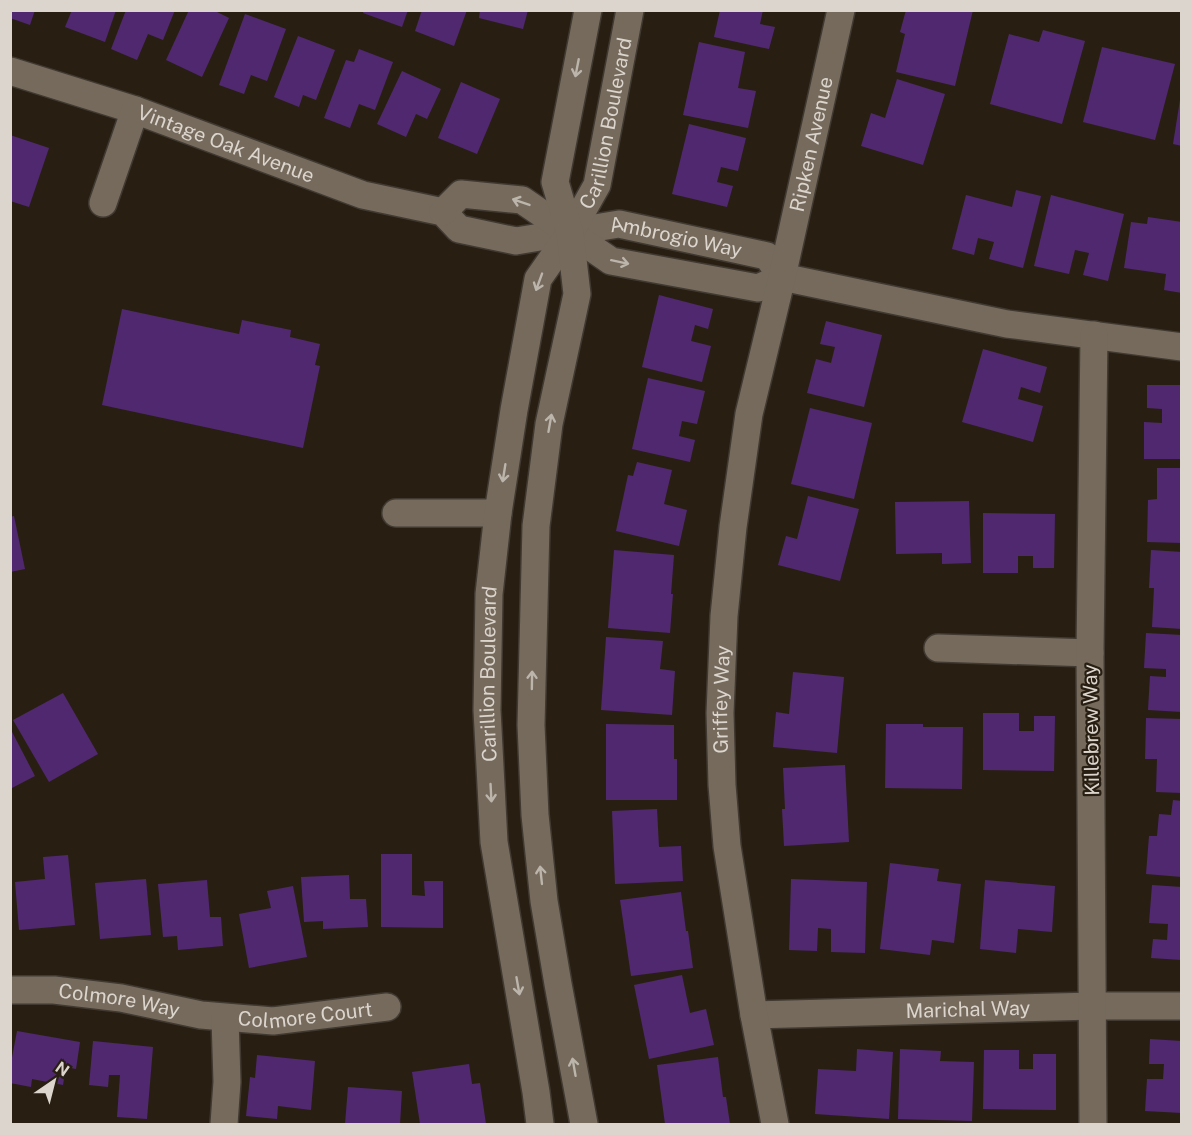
<svg xmlns="http://www.w3.org/2000/svg" width="1192" height="1135" viewBox="0 0 1192 1135" font-family="'Public Sans',sans-serif">
	<style>
		.building { fill: #50286f }
		.lines { fill: none; stroke-linecap: round; stroke-linejoin: round }
		.minor-casing { stroke: #413a32; stroke-width: 30 }
		.minor { stroke: #756a5c; stroke-width: 27 }
		.oneway { stroke: #bcb5ab }
		.labels { text-anchor: middle; dominant-baseline: central; stroke-width: 4.5; stroke-linejoin: round; paint-order: stroke }
		.street-label { font-size: 20px; fill: #dbd5cd; stroke: #281f12 }
	</style>
	<rect width="100%" height="100%" fill="#281f12"/>
	<g class="building">
		<path d="M10 10H35L30 25 10 18Z"/>
		<path d="M72 10H116L105 42 65 27Z"/>
		<path d="M126 10H175L163 40 148 34 137 60 111 49Z"/>
		<path d="M189 10H213L229 18 202 77 166 60Z"/>
		<path d="M364 10H408L402 27 363 13Z"/>
		<path d="M422 10H467L454 46 415 31Z"/>
		<path d="M480 10H528L523 29 479 18Z"/>
		<path d="M720 10H763L760 24 775 27 769 49 714 37Z"/>
		<path d="M906 10H973L955 86 896 72 905 34 900 32Z"/>
		<path d="M245 14 286 29 267 81 251 75 244 94 219 85Z"/>
		<path d="M1043 30 1085 41 1062 124 990 104 1009 34 1039 42Z"/>
		<path d="M298 36 335 50 316 100 303 95 299 107 274 97Z"/>
		<path d="M699 42 745 52 738 88 756 91 748 128 683 115Z"/>
		<path d="M1102 47 1175 64 1155 140 1083 122Z"/>
		<path d="M359 49 393 62 375 110 359 104 350 128 324 118 346 60 354 62Z"/>
		<path d="M402 71 441 89 427 119 416 114 406 137 377 124Z"/>
		<path d="M897 79 945 94 923 165 861 146 871 113 885 118Z"/>
		<path d="M461 82 500 99 477 154 438 138Z"/>
		<path d="M1180 100H1182V146L1173 144Z"/>
		<path d="M689 124 746 138 738 171 721 167 717 182 733 186 727 207 672 194Z"/>
		<path d="M10 135 49 148 29 207 10 201Z"/>
		<path d="M1016 190 1041 196 1023 268 989 259 994 242 978 238 974 255 952 249 966 195 1012 207Z"/>
		<path d="M1051 195 1124 214 1108 281 1083 275 1089 253 1075 250 1069 274 1034 266Z"/>
		<path d="M1148 217 1182 222V293L1164 290 1166 274 1124 268 1131 222 1147 224Z"/>
		<path d="M659 295 713 309 708 329 695 325 691 341 711 346 702 382 642 367Z"/>
		<path d="M122 309 239 334 242 320 291 330 290 337 320 344 315 365 320 366 303 448 102 405Z"/>
		<path d="M826 321 882 335 864 407 807 393 816 359 831 363 835 347 820 344Z"/>
		<path d="M983 349 1047 367 1040 393 1021 387 1018 399 1043 406 1033 442 962 422Z"/>
		<path d="M648 378 705 391 697 424 682 421 679 436 695 440 690 462 632 449Z"/>
		<path d="M1147 385H1182V459H1144V422L1162 423V409L1147 408Z"/>
		<path d="M810 408 872 423 854 499 791 484Z"/>
		<path d="M637 462 672 470 664 504 687 510 679 546 616 531 628 475 633 476Z"/>
		<path d="M1157 468H1182V543L1147 542 1148 500 1157 499Z"/>
		<path d="M808 496 859 509 840 581 778 565 786 536 797 539Z"/>
		<path d="M969 501 971 563 942 564V553L896 554 895 502Z"/>
		<path d="M983 513 1055 514 1054 568H1033V556H1018V573H983Z"/>
		<path d="M14 516 25 569 10 572V517Z"/>
		<path d="M614 550 674 555 671 594H673L670 633 608 628Z"/>
		<path d="M1151 550 1182 552V629L1152 627 1154 588H1149Z"/>
		<path d="M1146 633 1182 635V712L1148 710 1150 676 1166 677V669L1144 668Z"/>
		<path d="M606 637 663 641 660 669 675 671 672 715 601 710Z"/>
		<path d="M793 672 844 677 837 753 773 747 776 712 789 714Z"/>
		<path d="M63 693 98 754 49 782 13 720Z"/>
		<path d="M983 713H1019V731H1034V716H1055L1054 771 983 770Z"/>
		<path d="M1146 718 1182 719V793L1156 792 1157 759H1145Z"/>
		<path d="M606 724 674 725V759H677V800H606Z"/>
		<path d="M886 724H923V727H963L962 789 885 788Z"/>
		<path d="M10 728 35 776 10 789Z"/>
		<path d="M845 765 849 842 784 846 782 809H785L783 768Z"/>
		<path d="M1173 800 1182 801V877L1146 874 1149 836H1157L1159 814 1171 815Z"/>
		<path d="M657 809 659 847 681 846 683 881 615 884 612 811Z"/>
		<path d="M381 854H412V895L425 896 424 881H443V928L381 927Z"/>
		<path d="M68 855 75 925 19 930 15 882 45 879 43 857Z"/>
		<path d="M890 863 939 869 937 881 961 884 954 943 932 940 930 955 880 949Z"/>
		<path d="M349 875 350 899H366L368 927 323 929V921L304 922 301 877Z"/>
		<path d="M146 879 151 935 100 939 95 883Z"/>
		<path d="M791 879 867 882 865 953 831 952V929L818 928 817 951 789 950Z"/>
		<path d="M207 880 210 917H221L223 946 178 950 177 936 163 937 158 884Z"/>
		<path d="M985 880 1055 886 1052 932 1018 929 1016 953 980 949Z"/>
		<path d="M1152 885 1182 887V960L1151 958 1153 939 1167 940 1168 924 1149 923Z"/>
		<path d="M293 886 307 957 249 968 239 914 271 908 267 891Z"/>
		<path d="M681 892 686 931H688L693 968 631 976 620 900Z"/>
		<path d="M682 975 690 1013 706 1009 714 1045 649 1059 634 985Z"/>
		<path d="M17 1031 80 1042 76 1069 66 1067 63 1085 32 1079 31 1087 10 1083V1068Z"/>
		<path d="M1150 1039 1182 1041V1113L1145 1111 1147 1079H1163L1164 1064H1149Z"/>
		<path d="M93 1041 153 1047 147 1119 117 1117 120 1075H109L108 1087 89 1085Z"/>
		<path d="M857 1049 893 1052 889 1119 815 1114 818 1069 856 1071Z"/>
		<path d="M900 1049 941 1051 940 1061 974 1062 972 1121 898 1119Z"/>
		<path d="M984 1050H1019V1069H1033V1054H1056V1110L983 1109Z"/>
		<path d="M257 1055 315 1061 311 1110 278 1106 277 1119 246 1116 250 1077 255 1078Z"/>
		<path d="M718 1057 723 1097H726L730 1124H665L657 1065Z"/>
		<path d="M469 1064 472 1084 480 1083 486 1124H420L412 1072Z"/>
		<path d="M348 1087 402 1091 400 1124H345Z"/>
	</g>
	<g class="lines">
		<g class="minor-casing">
			<g id="minor">
				<path id="s1" d="M10 71 135 110 363 195 443 212 459 229 516 241 619 224 767 256 782 277"/>
				<path d="M103 203 135 110"/>
				<path d="M443 212 461 194 522 200 611 261 758 288 782 277 1007 324 1182 347"/>
				<path d="M396 513H498"/>
				<path d="M938 648 1090 653"/>
				<path id="s2" d="M10 990H54L121 998 201 1015 273 1021 387 1007"/>
				<path id="s3" d="M754 1015 1094 1006H1182"/>
				<path d="M224 1124 227 1082 225 1018"/>
				<path id="s4" d="M540 1124 536 1092 494 842 487 710 489 594 498 513 514 410 538 279 570 233 597 185 630 10"/>
				<path d="M584 1124 558 984 544 901 535 815 531 725 536 526 549 424 577 294 570 233 555 182 588 10"/>
				<path id="s5" d="M775 1124 754 1015 727 846 722 785 720 713 724 616 733 527 749 414 782 277 841 10"/>
				<path d="M1093 1124 1090 653 1094 335"/>
			</g>
		</g>
		<use href="#minor" class="minor"/>
	</g>
	<defs><path id="oneway-shaft" d="M-6 0H5M1.5-3L5.5 0L1.5 3" fill="none" stroke-width="1.6" stroke-linecap="round" stroke-linejoin="round" transform="scale(1.5)"/></defs>
	<g class="oneway">
		<use href="#oneway-shaft" transform="translate(577 68) rotate(101)"/>
		<use href="#oneway-shaft" transform="translate(521 202) rotate(-161)"/>
		<use href="#oneway-shaft" transform="translate(620 262) rotate(12)"/>
		<use href="#oneway-shaft" transform="translate(539 282) rotate(110)"/>
		<use href="#oneway-shaft" transform="translate(550 423) rotate(-80)"/>
		<use href="#oneway-shaft" transform="translate(504 473) rotate(99)"/>
		<use href="#oneway-shaft" transform="translate(532 680) rotate(-89)"/>
		<use href="#oneway-shaft" transform="translate(491 793) rotate(87)"/>
		<use href="#oneway-shaft" transform="translate(541 875) rotate(-96)"/>
		<use href="#oneway-shaft" transform="translate(518 986) rotate(80)"/>
		<use href="#oneway-shaft" transform="translate(574 1067) rotate(-100)"/>
	</g>
	<g class="labels">
		<g class="street-label">
			<text stroke="none"><textPath href="#s4" startOffset="1026">Carillion Boulevard</textPath></text>
			<text stroke="none"><textPath href="#s1" startOffset="228">Vintage Oak Avenue</textPath></text>
			<text stroke="none"><textPath href="#s5" startOffset="993">Ripken Avenue</textPath></text>
			<text stroke="none"><textPath href="#s1" startOffset="700">Ambrogio Way</textPath></text>
			<text stroke="none"><textPath href="#s4" startOffset="454">Carillion Boulevard</textPath></text>
			<text stroke="none"><textPath href="#s5" startOffset="429">Griffey Way</textPath></text>
			<text transform="translate(1091 730) rotate(-91)">Killebrew Way</text>
			<text stroke="none"><textPath href="#s2" startOffset="110">Colmore Way</textPath></text>
			<text stroke="none"><textPath href="#s3" startOffset="214">Marichal Way</textPath></text>
			<text stroke="none"><textPath href="#s2" startOffset="298">Colmore Court</textPath></text>
		</g>
	</g>
	<rect width="1192" height="1135" fill="none" stroke="#dbd5cd" stroke-width="24"/>
	<g transform="translate(54 1081) rotate(35)" stroke="#281f12" stroke-width="4.5" paint-order="stroke">
	<path d="M0-4.5L10 22L0 15L-10 22Z" fill="#dbd5cd"/>
	<text y="-9" font-size="16" font-weight="bold" text-anchor="middle" fill="#dbd5cd">N</text>
	</g>
</svg>
